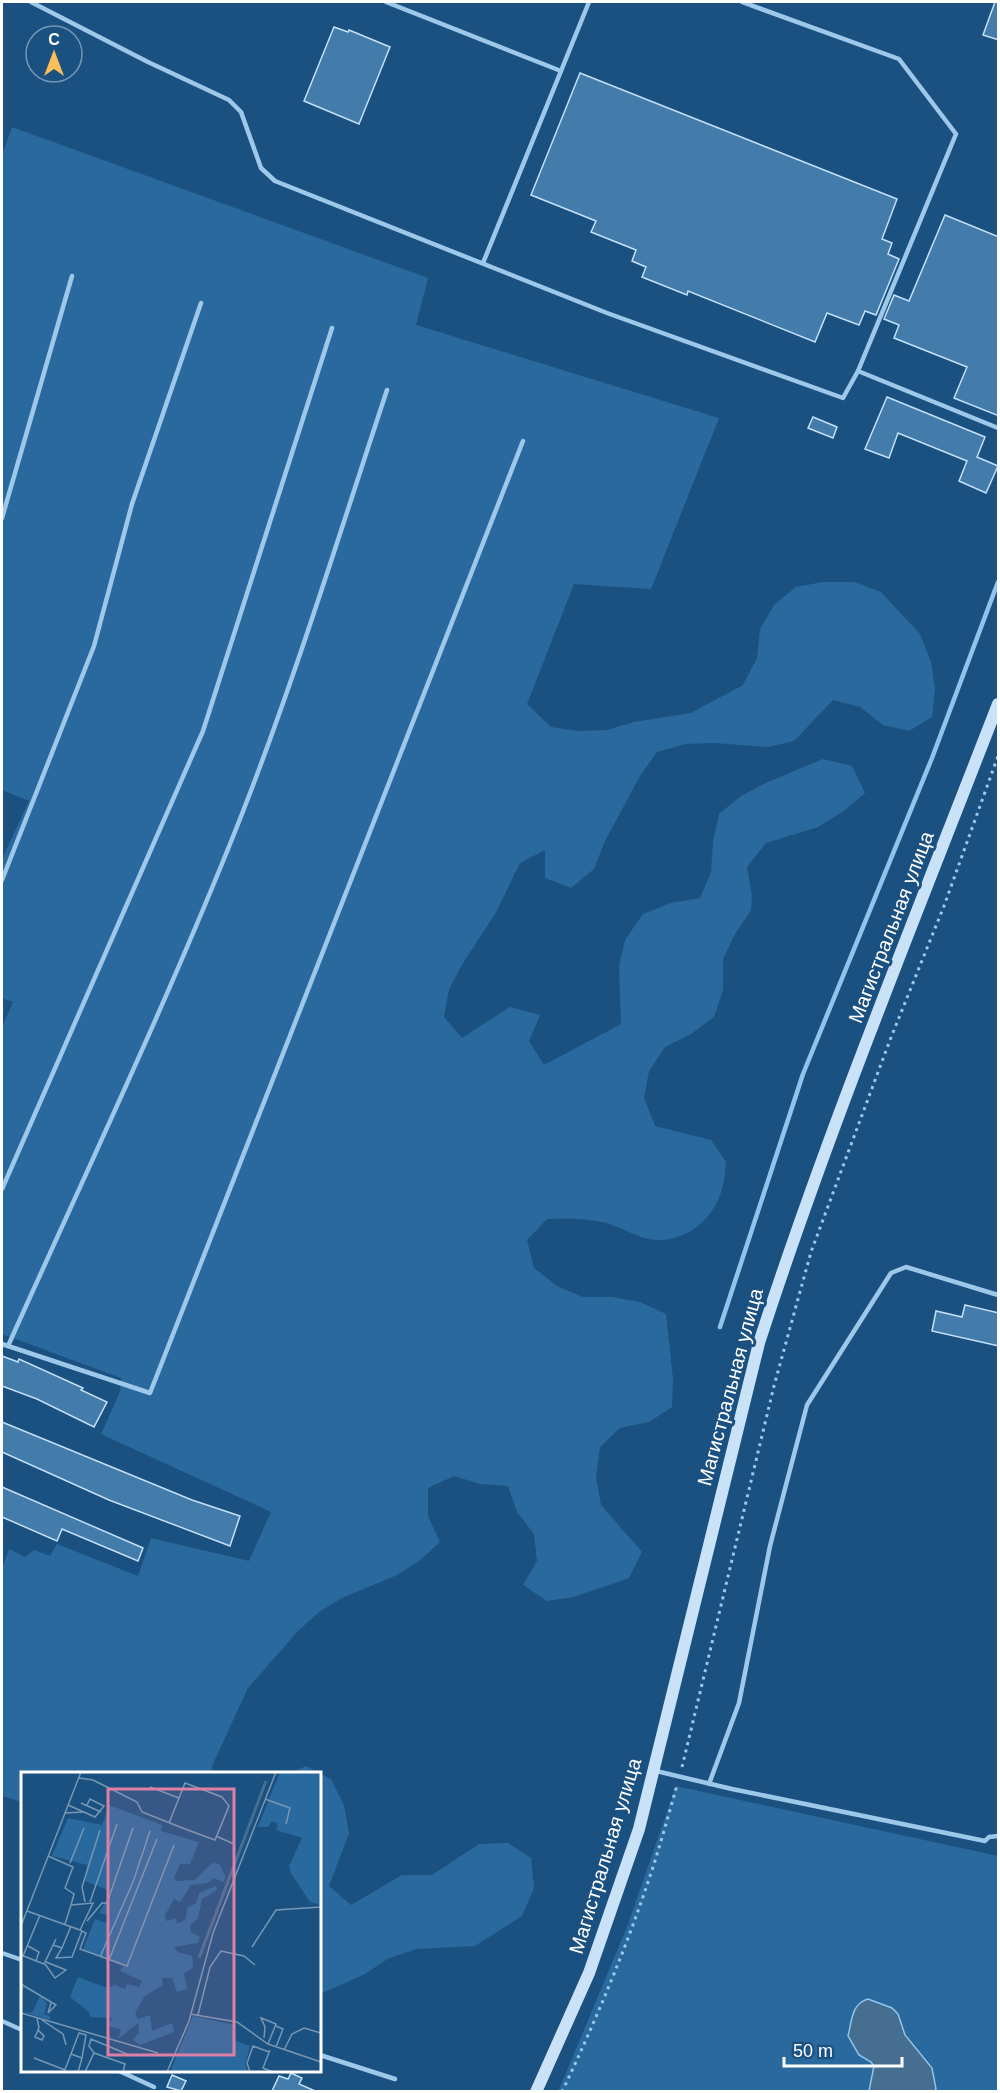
<svg xmlns="http://www.w3.org/2000/svg" width="1000" height="2093" viewBox="0 0 1000 2093" font-family="Helvetica,sans-serif">
	<style>
		.green { fill: #2a699e }
		.water { fill: #456e91; stroke: #91c4ec; stroke-width: 1.5 }
		.lines { fill: none; stroke-linecap: round; stroke-linejoin: round }
		.stream { stroke: #91c4ec; stroke-width: 4.5 }
		.building { fill: #437bab; stroke: #c3e0f8; stroke-width: 1.5 }
		.path { stroke: #9ec8ea; stroke-width: 3; stroke-dasharray: 3 4.5; stroke-linecap: butt }
		.service { stroke: #9ec8ea; stroke-width: 4.5 }
		.secondary { stroke: #cae2f8; stroke-width: 12 }
		.labels { text-anchor: middle; dominant-baseline: central; stroke-width: 6; stroke-linejoin: round; paint-order: stroke }
		.street-label { font-size: 20px; fill: #fff; stroke: #1b5181 }
		.inset-river { fill: none; stroke: #456e91; stroke-width: 3 }
		.inset-road { fill: none; stroke: #7697b3; stroke-width: 1.5 }
		.view { fill: #dd80a5; fill-opacity: 0.15; stroke: #dd80a5; stroke-width: 3 }
		.inset-edge { fill: none; stroke: #fff; stroke-width: 3 }
	</style>
	<rect width="100%" height="100%" fill="#1b5181"/>
	<g class="green">
		<path d="M12 127 428 278 416 325 719 418 651 589 574 584 527 704 551 727 578 731 607 730 634 722 691 713 743 685 757 658 760 629 774 605 796 587 823 582H854L881 592 920 634 931 662 935 689 932 717 909 731 883 725 860 707 833 700 794 741 768 747 714 743 685 744 657 752 640 776 605 841 594 869 571 888 545 878V850L520 863 495 914 463 963 449 989 444 1017 462 1038 510 1007 540 1015 529 1041 544 1065 621 1024 619 966 625 940 643 914 671 903 700 898 711 872 713 841 719 814 741 796 768 782 823 759 852 766 865 793 844 811 818 827 766 843 747 867 752 896 751 910 735 934 723 959V990L714 1017 691 1034 665 1047 649 1071 644 1098 655 1126 711 1140 726 1162C725 1170 725 1180 722 1189 715 1217 689 1240 659 1240 639 1240 621 1226 602 1222 584 1218 566 1218 547 1219L527 1240 534 1268 557 1286 583 1297H612L640 1302 666 1314 673 1379 672 1407 649 1422 620 1428 600 1447 596 1477 601 1505 642 1552 629 1578 574 1597 547 1601 523 1585 537 1561 534 1534 517 1512 508 1486 480 1484 454 1476 428 1488V1516L440 1542 419 1561 395 1576 342 1598 319 1612 297 1632 248 1688 212 1766 213 1773 22 1774V1802L2 1796V1569L9 1549 25 1557 34 1550 50 1556 57 1544 138 1576 151 1538 249 1561 271 1512 101 1434 120 1392 121 1378 2 1334V1027L13 1002 2 998V859L29 801 2 790V155Z"/>
		<path d="M306 1766 331 1779 344 1805 349 1833 329 1886 351 1905 402 1875H432L479 1844 508 1843 531 1858 534 1888 522 1916 475 1946 417 1949 389 1958 365 1974 320 1994V1774L291 1773Z"/>
		<path d="M676 1786 998 1856V2091L558 2092 627 1927Z"/>
	</g>
	<path class="water" d="M868 1999 892 2008 898 2014 905 2035 932 2068 936 2089 934 2091H869L874 2066 871 2062 859 2055 848 2036C852 2021 851 2004 868 1999Z"/>
	<g class="lines">
		<path class="stream" d="M720 1327 803 1074 932 758 998 582"/>
	</g>
	<g class="building">
		<path d="M995 2H999V40L983 35Z"/>
		<path d="M334 27 348 32 349 30 390 47 359 124 304 101Z"/>
		<path d="M580 73 897 199 882 239 892 243 888 254 899 259 876 315 865 311 859 325 827 313 815 342 688 291 687 295 642 277 646 267 632 261 636 250 591 232 596 221 531 195Z"/>
		<path d="M945 215 999 237V416L954 398 967 367 894 338 899 325 884 319 894 295 909 301Z"/>
		<path d="M887 397 985 437 977 457 998 466 986 493 959 481 967 461 898 433 889 458 865 449Z"/>
		<path d="M813 417 837 427 833 438 808 428Z"/>
		<path d="M965 1305 999 1313V1346L932 1331 936 1311 962 1317Z"/>
		<path d="M2 1356 18 1362 19 1359 83 1388 81 1390 107 1402 94 1427 37 1399 2 1386Z"/>
		<path d="M2 1422 192 1500 240 1516 230 1546 109 1500 2 1452Z"/>
		<path d="M2 1487 143 1548 138 1561 62 1529 57 1541 2 1517Z"/>
		<path d="M291 2073 302 2078 299 2084 315 2091H272L279 2076 288 2079Z"/>
		<path d="M172 2075 186 2081 181 2091 167 2087Z"/>
	</g>
	<g class="lines">
		<g class="path">
			<path d="M682 1767 774 1386 811 1252 890 1040 944 906 998 756"/>
			<path d="M562 2092C594 2024 624 1954 648 1882 659 1850 668 1817 677 1785"/>
		</g>
		<g class="service">
			<path d="M31 2 148 62 229 100 241 112 261 168 275 181 607 313 843 398 858 371 956 134 899 59 742 2"/>
			<path d="M386 2 561 71"/>
			<path d="M483 263 589 2"/>
			<path d="M858 371 998 428"/>
			<path d="M2 518 72 276"/>
			<path d="M2 880 94 646 132 504 201 303"/>
			<path d="M2 1189 203 731 332 328"/>
			<path d="M2 1344 150 1393 523 441"/>
			<path d="M8 1346C82 1181 160 1017 228 849 289 699 336 544 387 390"/>
			<path d="M656 1771 732 1789 985 1841 989 1837 998 1836"/>
			<path d="M709 1784 739 1703 770 1546 807 1405 891 1273 906 1267 998 1295"/>
			<path d="M2 1953 22 1960"/>
			<path d="M2 2021 22 2030"/>
			<path d="M320 2055 395 2079"/>
			<path d="M117 2070 154 2087"/>
		</g>
		<path class="secondary" d="M536 2092 589 1973 639 1829 759 1343C829 1127 916 916 998 704"/>
	</g>
	<g class="labels">
		<g class="street-label">
			<text transform="translate(891 927) rotate(-69)">Магистральная улица</text>
			<text transform="translate(730 1387) rotate(-75)">Магистральная улица</text>
			<text transform="translate(605 1856) rotate(-73)">Магистральная улица</text>
		</g>
	</g>
	<g transform="translate(21 1772)">
		<rect width="300" height="300" fill="#1b5181"/>
		<path d="M259 0H300V133L289 130 270 101 268 94 281 66 255 58 257 52 251 49 247 55H237ZM88 33 141 53 140 59 178 70 169 92H159L153 106 156 109 174 108 191 91 198 92 205 105 202 110 192 106 187 111 170 113 159 130 153 127 144 143 145 149 155 146 156 152 165 147 166 136 175 131 178 121 195 114 196 118 181 127 177 146 169 153 170 160 179 165 177 171 153 175 157 180 171 184 172 196 163 201 166 217 156 220 151 206H141L142 213 124 224 114 241 117 247 129 243 131 259 151 251 153 260 119 273 112 268 118 260 117 251 97 267 100 258 88 254 91 246 69 245 68 240 49 225 57 205 86 216 94 213 104 217 106 212 118 215 121 209 99 199 102 194 62 177 74 147 85 151 88 144 78 141 90 119 64 109 66 93 31 84 47 46 81 53ZM0 213 20 225 26 231 23 242 30 245 28 248 0 239 11 241 19 224 3 216 0 223ZM172 244 213 253 215 269 229 274 224 292 227 300H149Z" fill="#2a699e"/>
		<path class="inset-river" d="M178 186 245 9"/>
		<path class="inset-road" d="M58 6 72 8 116 30 121 40 164 57 194 68 208 34 201 25 164 11 148 51M129 15 158 26M244 27 269 36 265 52M60 31 80 40M47 33 74 45 83 34 69 27 66 33M44 41 62 40M195 64 213 72M27 84 52 95 44 116 53 122 50 133M49 91 63 56M64 130 61 115 79 58M69 130 96 52M6 139 59 158 65 161 59 177 106 194 153 73M66 149 81 131H86L112 56M44 152 50 133 72 131 59 158M0 154 60 0M32 173 41 176 35 186 51 185 61 159M7 174 18 180 15 189M231 175 255 138 300 135M41 176 50 154M0 183 23 192 35 167M2 184 19 143M79 185 112 110 129 59M88 188 136 67M24 192 34 206 45 198 25 190M0 212 35 233 27 241 30 231M0 241 137 281M169 242 216 250 247 272 300 290M177 243 189 195 200 179 223 184 234 193M16 246 18 256 14 265 21 268 23 264 17 258M21 248 42 262 45 273M243 266 244 255 240 246 255 252 247 272M255 275 262 257 255 254M249 278 242 296 252 300M263 278 271 262 283 256 300 261M73 281 68 274 70 267 106 282M50 282 58 261 65 263 61 286M13 286 44 298M43 300 50 282 61 286 57 300M64 300 73 281 104 292 102 300M146 300 168 249 192 161 255 0M229 300 226 291 232 274 248 280"/>
		<path class="view" d="M87 17H213V283H87Z"/>
		<rect width="300" height="300" class="inset-edge"/>
	</g>
	<rect width="1000" height="2093" fill="none" stroke="#ffffff" stroke-width="6"/>
	<g transform="translate(54 54)"><circle r="28" fill="#1b5181" stroke="#7697b3" stroke-width="1.5"/>
	<path d="M0-4.5L10 22L0 15L-10 22Z" fill="#fcbe5a"/>
	<text y="-9" font-size="16" font-weight="bold" text-anchor="middle" fill="#ffffff">С</text>
	</g>
	<path d="M784 2057v9h118v-9" fill="none" stroke="#ffffff" stroke-width="3"/>
	<text x="793" y="2057" font-size="18" fill="#ffffff" stroke="#1b5181" stroke-width="4.5" paint-order="stroke">50 m</text>
</svg>
